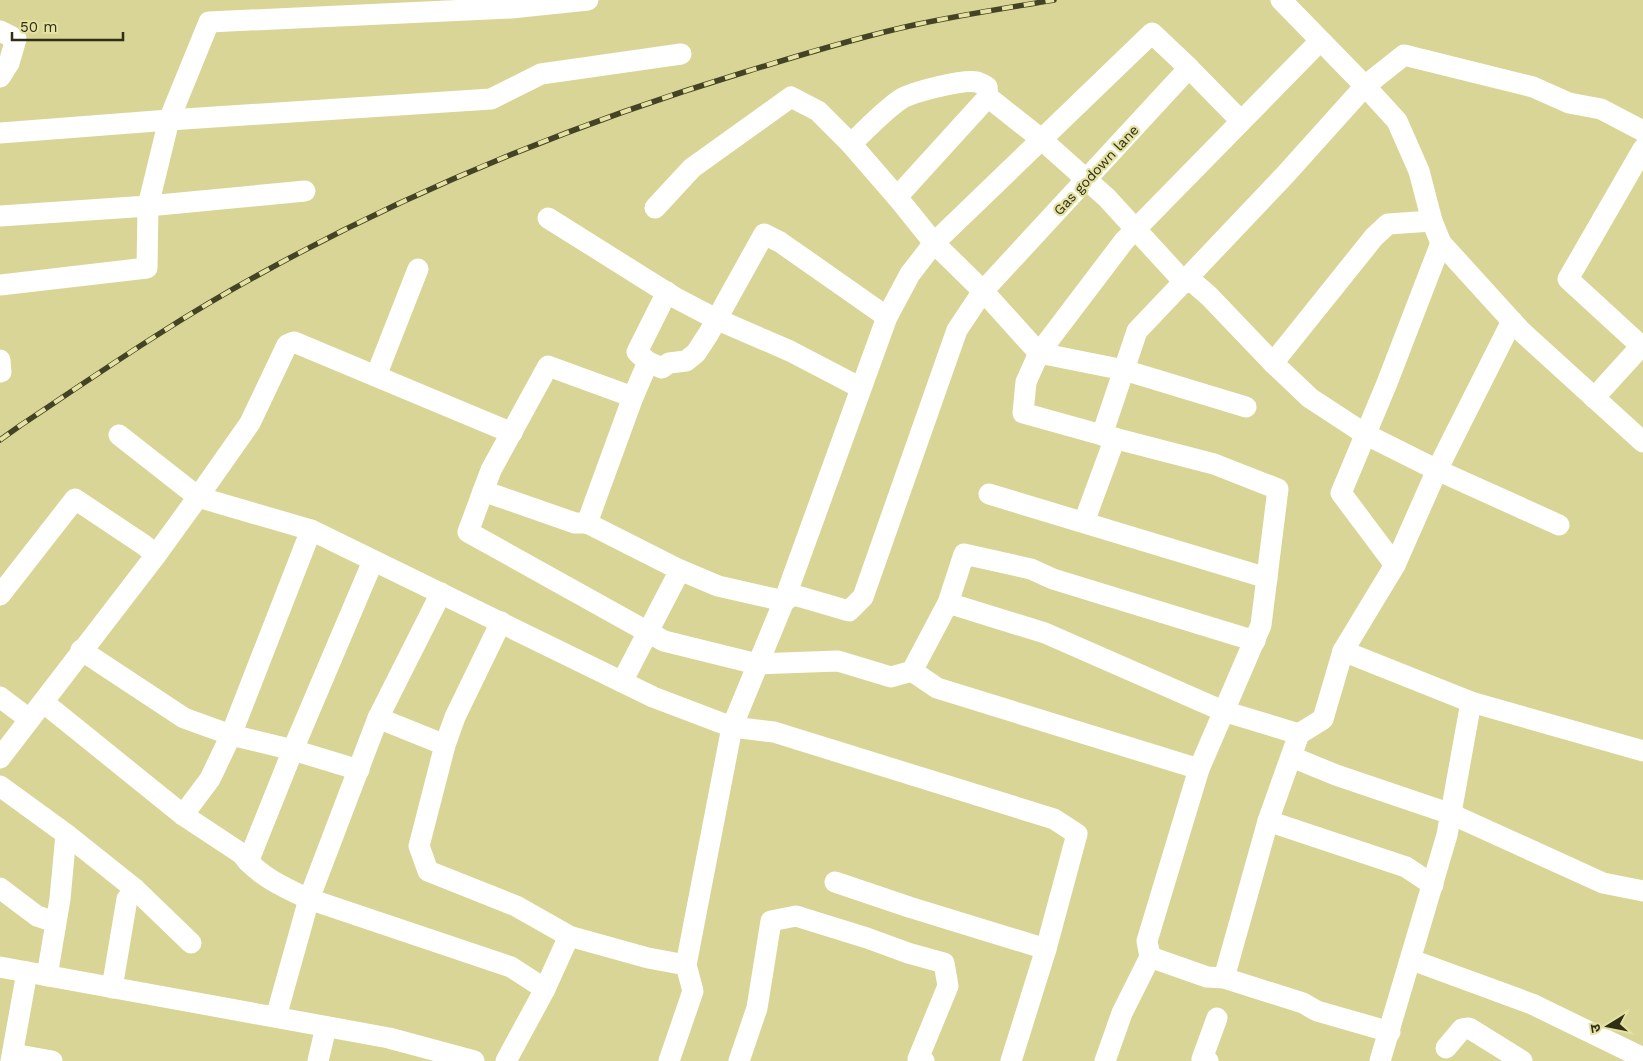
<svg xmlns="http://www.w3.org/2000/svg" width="1643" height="1061" viewBox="0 0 1643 1061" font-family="'Work Sans','Noto Sans Devanagari',sans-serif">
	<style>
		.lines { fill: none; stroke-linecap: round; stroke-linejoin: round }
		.minor { stroke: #fff; stroke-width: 21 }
		.rail-casing { stroke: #454325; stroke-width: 5.5 }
		.rail { stroke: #e5e2a3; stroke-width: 4; stroke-dasharray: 11; stroke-linecap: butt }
		.labels { text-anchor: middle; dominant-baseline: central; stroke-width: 4.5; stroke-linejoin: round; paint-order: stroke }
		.street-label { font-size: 14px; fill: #302f15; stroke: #e5e2a3 }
	</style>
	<rect width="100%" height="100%" fill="#d8d596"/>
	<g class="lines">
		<g class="minor">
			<path d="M1281 0 1365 86 1397 121 1419 171 1432 221 1441 243 1521 331 1643 442"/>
			<path d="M0 31 16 39 9 63 0 77"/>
			<path d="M0 133 169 120 209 22 511 8 588 0"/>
			<path d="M851 144C866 130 883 111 901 99 912 92 964 79 977 82 980 83 984 85 987 87L988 97 1041 139 1107 198 1184 282 1194 283 1209 296 1273 363 1310 398 1365 434 1437 470 1559 525"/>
			<path d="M897 197 988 97"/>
			<path d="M655 208 692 168 791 97 818 111 851 144 897 197 934 243 983 291 1039 353 1124 241 1320 41"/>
			<path d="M0 216 148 206 305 191"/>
			<path d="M548 218 674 297 716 319 790 351 861 388"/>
			<path d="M0 285 147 268 148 206 169 120 491 99 541 74 681 54"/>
			<path d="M667 292 637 352 648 362 662 368 669 363 686 361 696 353 709 333 764 234 780 242 887 317"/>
			<path d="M1641 346 1568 279 1643 149"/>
			<path d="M0 360 1 372"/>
			<path d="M1273 363 1374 237 1388 224 1432 221"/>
			<path d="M376 376 418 269"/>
			<path d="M633 397 548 366 491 470 468 532 664 641 757 664 838 661 891 677 912 671 948 603 964 554 1031 569 1053 579 1255 641"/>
			<path d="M1594 398 1643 344"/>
			<path d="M119 435 198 497 250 423 287 345 294 342 512 433"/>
			<path d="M1102 435 1023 413 1026 382 1039 353 1124 370 1246 407"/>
			<path d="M483 491 575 523H587L633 397 648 362"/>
			<path d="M989 494 1267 578"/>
			<path d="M1084 522 1115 438"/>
			<path d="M587 523 680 570 718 586 784 601 794 595 849 611 863 597 957 330 983 291 1189 68 1241 121"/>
			<path d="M1395 565 1437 470 1512 321"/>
			<path d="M0 595 75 499 144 545 156 555"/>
			<path d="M948 603 1045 633 1223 711 1299 734"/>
			<path d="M501 622 455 717 445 745 419 846 428 871 516 906 569 936 648 958 686 965"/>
			<path d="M81 650 184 718 231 735 293 750 359 770"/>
			<path d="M912 671 937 688 1199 769"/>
			<path d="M622 682 680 570"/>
			<path d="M0 697 29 719"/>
			<path d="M43 702 183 815 242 854C258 876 285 888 309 899L511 967 545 989"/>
			<path d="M1471 702 1643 751"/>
			<path d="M378 718 445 745"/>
			<path d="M1292 757 1336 775 1451 814 1603 883 1643 891"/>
			<path d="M0 758 156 555 198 497 311 530 653 697 732 727 774 732 1054 819 1077 834 1046 949 1011 1061"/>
			<path d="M0 786 66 834 135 889 191 943"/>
			<path d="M183 815 210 779 231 735 311 530"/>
			<path d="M1268 821 1406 867 1433 885"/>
			<path d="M248 862 297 740 373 561"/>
			<path d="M835 882 909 907 1046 949"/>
			<path d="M0 888 37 916 55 922"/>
			<path d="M1150 957 1207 977 1224 978 1303 1003 1317 1011 1390 1032"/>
			<path d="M1412 960 1532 1004 1643 1058"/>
			<path d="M0 967 389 1038 474 1061"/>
			<path d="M47 976 60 899 66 834"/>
			<path d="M1224 978 1268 821 1299 734 1323 719 1343 651"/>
			<path d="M112 988 127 899 135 889"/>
			<path d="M276 1017 309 899 378 718 441 593"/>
			<path d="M1446 1048 1462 1029 1469 1028 1522 1061"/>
			<path d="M13 1054 52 1061"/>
			<path d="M11 1061 27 972"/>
			<path d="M318 1061 326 1027"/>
			<path d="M506 1061 545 989 569 936"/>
			<path d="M669 1061 693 991 686 965 732 727 784 601 887 317 910 274 934 243 1152 33 1189 68"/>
			<path d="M739 1061 757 1008 771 921 796 916 867 938 908 953 944 963 948 986 918 1059 924 1061"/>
			<path d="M1105 1061 1122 1013 1150 957 1147 941 1199 769 1261 625 1278 489 1214 464 1102 435 1137 331 1285 175 1365 86 1404 55 1533 87 1569 103 1601 109 1643 131"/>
			<path d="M1208 1061 1202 1059 1217 1018"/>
			<path d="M1380 1061 1447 835 1471 702 1343 651 1395 565 1341 493 1387 383 1441 243"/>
		</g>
		<g class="rail-casing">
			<path id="rail" d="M0 440 21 425C99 373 177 319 260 274 414 189 577 123 745 72 800 55 859 37 914 25 960 15 1007 8 1054 0"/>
		</g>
		<use href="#rail" class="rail"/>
	</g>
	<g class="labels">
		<g class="street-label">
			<text transform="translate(1096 170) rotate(-47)">Gas godown lane</text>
		</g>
	</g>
	<g transform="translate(1608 1026) rotate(260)" stroke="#e5e2a3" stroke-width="4" paint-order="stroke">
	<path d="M0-4L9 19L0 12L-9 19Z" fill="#302f15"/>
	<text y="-8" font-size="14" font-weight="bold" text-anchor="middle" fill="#302f15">उ</text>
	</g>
	<path d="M12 32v8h111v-8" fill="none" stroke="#302f15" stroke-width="2.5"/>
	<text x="20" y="32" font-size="15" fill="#302f15" stroke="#e5e2a3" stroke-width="4" paint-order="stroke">50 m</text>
</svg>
